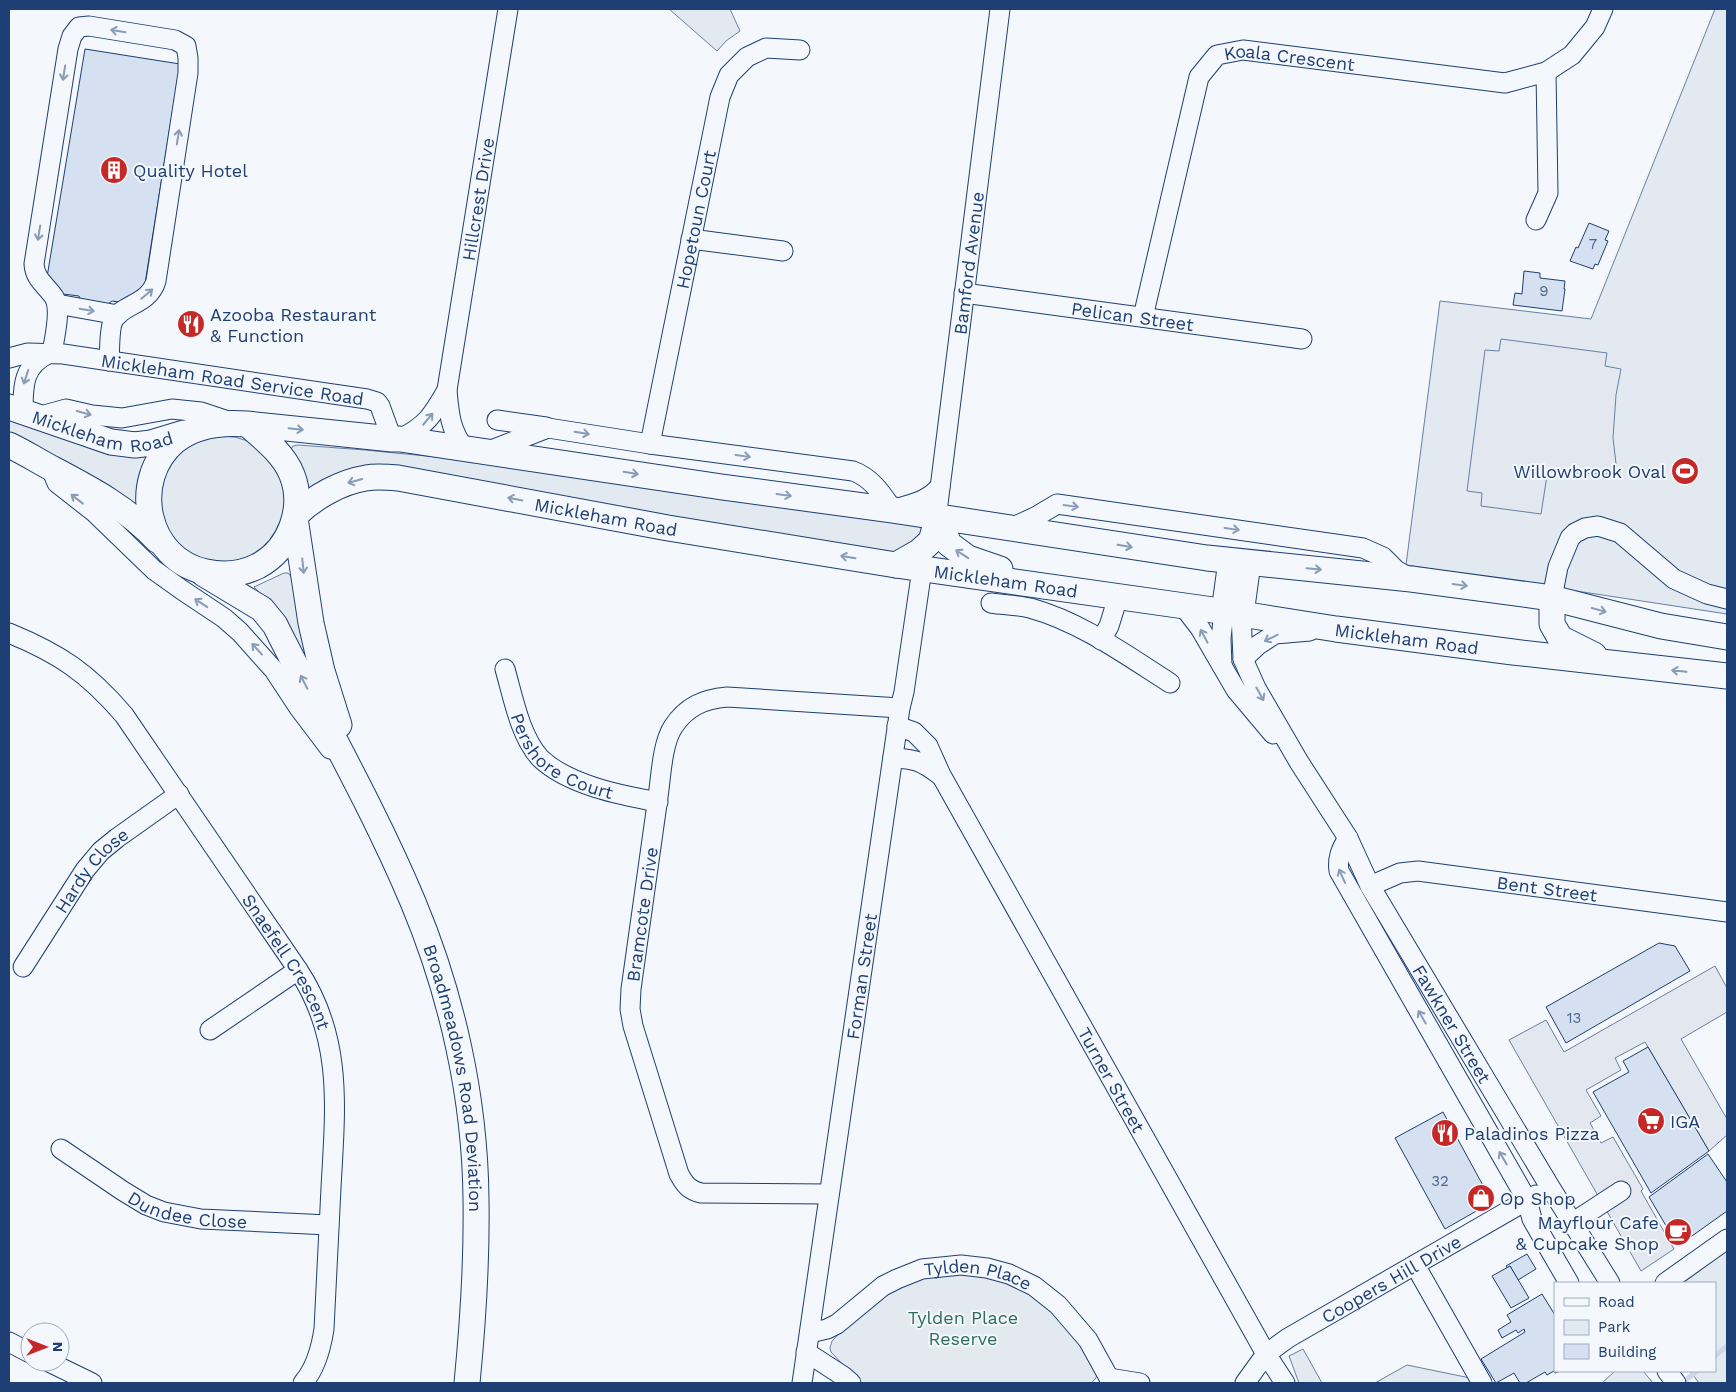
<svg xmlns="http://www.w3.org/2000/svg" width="1736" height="1392" viewBox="0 0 1736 1392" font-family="'Work Sans',sans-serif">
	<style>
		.green { fill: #e3e9f0; stroke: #687fa3 }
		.parking { fill: #e3e8f0; stroke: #687fa3 }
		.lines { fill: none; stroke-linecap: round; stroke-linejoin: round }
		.stream { stroke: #cfd7e4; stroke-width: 5 }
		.building { fill: #d5e0f0; stroke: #1d3f73 }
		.minor-casing { stroke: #1d3f73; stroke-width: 21 }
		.major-casing { stroke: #1d3f73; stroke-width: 27 }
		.minor { stroke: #f4f7fb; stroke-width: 19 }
		.major { stroke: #f4f7fb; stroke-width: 25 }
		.oneway { stroke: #889bb7 }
		.labels { text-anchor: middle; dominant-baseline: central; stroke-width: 4; stroke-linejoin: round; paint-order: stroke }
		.number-label { font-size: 15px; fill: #4b6792 }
		.street-label { font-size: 18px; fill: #1d3f73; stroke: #f4f7fb }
		.poi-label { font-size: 18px; fill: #1d3f73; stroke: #f4f7fb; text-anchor: start }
		.park-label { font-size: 18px; fill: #2c6c60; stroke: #f4f7fb }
	</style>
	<rect width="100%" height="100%" fill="#f4f7fb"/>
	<g class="green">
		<path d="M669 9H730L740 31 726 41 717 51Z"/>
		<path d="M1715 9H1727V614L1406 565 1440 301 1591 319Z"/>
		<path d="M9 419 103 453 114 454 151 453 138 505 9 436Z"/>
		<circle cx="223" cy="499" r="63"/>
		<path d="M298 445 365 450 467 460 922 525 925 532 899 553H885L428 475 308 495 292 455 291 449 293 446Z"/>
		<path d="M284 573H288L293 579 312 669 270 603 254 587Z"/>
		<path d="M1727 1250V1383H1699L1690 1371H1715V1283H1683Z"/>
		<path d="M972 1272 1018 1284 1073 1329 1097 1371C1097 1377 1096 1379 1091 1383H860L831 1352 830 1348 832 1341 847 1325 886 1293 928 1275Z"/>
		<path d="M1303 1349 1322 1383H1299L1289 1356Z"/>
		<path d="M1407 1365 1475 1379 1484 1383H1375Z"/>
		<path d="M1615 1371H1643L1653 1383H1602Z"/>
	</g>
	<g class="parking">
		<path d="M1501 339 1607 353 1605 366 1621 369 1616 395 1613 438 1617 472 1605 474 1577 473 1548 469 1541 514 1481 506 1482 493 1467 491 1485 350 1499 351Z"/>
		<path d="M1715 966 1727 988V1012L1681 1039 1727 1119V1135L1709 1151 1645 1042 1615 1058 1621 1070 1586 1090 1601 1116 1590 1123 1601 1143 1613 1137 1643 1189 1641 1191 1674 1249 1641 1271 1509 1040 1546 1020 1564 1052Z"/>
	</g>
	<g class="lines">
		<g class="stream">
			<path d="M1715 1356 1727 1346"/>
			<path d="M1682 1383 1697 1371"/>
		</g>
	</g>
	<g class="building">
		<path d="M85 49 180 64 144 290 127 303 112 301 105 306 82 303 79 296 63 294 47 277Z"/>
		<path d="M1589 223 1609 231 1605 240 1608 241 1598 265 1595 264 1593 269 1570 261 1576 247 1578 248Z"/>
		<path d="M1524 271 1540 273V278L1565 281 1564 289H1565L1562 311 1513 305 1515 293 1522 294Z"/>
		<path d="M1659 943 1675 946 1690 971 1566 1043 1546 1007Z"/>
		<path d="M1648 1047 1709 1151 1651 1193 1593 1092 1629 1072 1623 1061Z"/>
		<path d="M1443 1112 1492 1202 1445 1229 1395 1138Z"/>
		<path d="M1708 1154 1727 1182V1211L1678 1246 1649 1197Z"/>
		<path d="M1527 1254 1536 1269 1518 1280 1510 1266 1507 1268 1506 1266Z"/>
		<path d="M1510 1266 1529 1298 1511 1308 1492 1276Z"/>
		<path d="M1542 1294 1555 1315V1371H1560L1555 1373 1554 1371 1547 1375 1545 1372 1526 1383H1520L1514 1373 1496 1383 1481 1359 1525 1332 1524 1329 1518 1333 1516 1330 1502 1338 1498 1330 1511 1322 1507 1315Z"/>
	</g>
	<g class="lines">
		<g class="minor-casing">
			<g id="minor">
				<path d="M1536 220 1548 193 1546 72"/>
				<path d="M691 239 783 251"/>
				<path id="s1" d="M964 293 1302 339"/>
				<path d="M57 304 118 315"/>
				<path id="s2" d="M1143 317 1199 77 1217 55 1243 50 1505 83 1546 72 1572 55 1595 27 1603 9"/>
				<path d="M52 353C54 339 62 310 54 297 46 285 35 280 34 264L68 49 72 36 79 27 89 26 175 40 186 46 188 58V73L156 281C149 305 121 304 113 321 109 330 110 350 109 361"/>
				<path id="s3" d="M9 358 28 353 63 354 367 399 377 402 380 406 392 439"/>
				<path d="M23 412C23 385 23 365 50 353"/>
				<path d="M37 417 66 409 92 415 122 418 172 409 201 412 228 421"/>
				<path d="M497 420 546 427"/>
				<path d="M400 439C427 425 432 416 447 390"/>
				<path id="s4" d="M650 444 720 97 729 75 747 57 766 48 800 50"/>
				<path id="s5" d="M465 449C450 431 449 412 447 390L508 9"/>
				<path d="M486 452 548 428 650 444 853 471C872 478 882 494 893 510 912 503 925 503 940 487"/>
				<path d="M52 471 57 483 94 512 154 570 182 590 224 618 240 632 274 670 299 708 330 749"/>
				<path id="s6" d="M938 517 937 512 1000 9"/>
				<path d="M1011 528 1037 516 1057 504 1363 548 1383 557 1396 570 1411 579"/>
				<path d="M1552 598 1558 567 1570 538 1575 533 1585 528 1598 526 1620 533 1674 579 1707 594 1727 599"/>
				<path d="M991 603C1004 605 1017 605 1030 608 1081 622 1126 655 1170 683"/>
				<path d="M1183 606 1200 628 1236 690 1273 734"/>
				<path id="s7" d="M1241 614 1243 659 1256 688 1299 762 1348 838 1370 886 1550 1187 1610 1283"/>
				<path id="s8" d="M9 633C60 654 88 673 124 715L298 970C344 1039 335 1111 331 1188 329 1235 326 1282 324 1329 321 1349 316 1368 303 1383"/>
				<path d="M1101 640 1109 626 1118 597"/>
				<path d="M1243 659 1258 645 1275 634 1310 631"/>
				<path d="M1222 666 1221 638 1224 612"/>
				<path id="s9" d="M505 669C513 697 520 736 540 758 568 785 620 795 658 802"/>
				<path id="s10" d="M897 726 914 732 928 746 941 775 1266 1354 1285 1383"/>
				<path d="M893 758C916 759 921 761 940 775"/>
				<path d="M1348 838C1341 849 1337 858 1339 871L1527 1200 1532 1219 1569 1283"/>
				<path id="s11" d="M1370 886 1400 873 1418 871 1727 912"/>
				<path id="s12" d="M23 967 85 870 101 851 117 838 179 794"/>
				<path d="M210 1030 298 970"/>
				<path id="s13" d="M61 1149 123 1191 146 1205 164 1212 201 1219 329 1225"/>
				<path id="s14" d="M829 1194 701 1193C689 1190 685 1185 679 1174L633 1026 630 1009 631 989C640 925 649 861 658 797 661 777 662 744 673 727 686 707 703 699 727 697L900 708"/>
				<path d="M1572 1223 1621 1191"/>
				<path d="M1415 1265 1482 1383"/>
				<path d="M1665 1283 1727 1239"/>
				<path id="s15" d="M810 1333 827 1329 837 1324 883 1286 897 1279 922 1269 961 1265 987 1268 1009 1274 1034 1286 1058 1305 1088 1340 1109 1378"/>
				<path d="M9 1342 30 1353"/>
				<path d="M806 1352 843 1376 851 1383"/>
				<path d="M49 1362 92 1383"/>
				<path d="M1667 1371 1676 1383"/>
				<path d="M1109 1378 1140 1383"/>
				<path id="s16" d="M802 1383 900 708 904 692 922 569"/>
				<path id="s17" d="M1245 1383 1266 1354 1288 1338 1536 1195"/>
			</g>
		</g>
		<g class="major-casing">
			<g id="major">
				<path id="s18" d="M9 407 111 442 135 445 151 443 184 433"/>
				<path d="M247 424C263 438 284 454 292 475 305 508 290 549 258 566 242 574 224 576 206 572 146 560 129 480 175 441 195 425 223 422 247 424L392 439H400L722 487 893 510 1207 558 1411 579 1552 598 1661 626 1727 637"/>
				<path d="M9 445C24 452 38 461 53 469 91 489 127 508 157 540"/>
				<path id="s19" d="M296 515C314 497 341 482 366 478 376 476 387 477 398 478L668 528 896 565 1241 614 1336 629 1513 652 1727 676"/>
				<path d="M938 517 949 544 968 558 1000 569"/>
				<path d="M295 518 311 623 322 671 339 725"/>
				<path d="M896 565 919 552 931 541 938 517"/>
				<path id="s20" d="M204 574 262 609 275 625C321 717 373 807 413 902 452 995 475 1098 476 1199 477 1260 473 1322 467 1383"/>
				<path d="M1552 598V624L1560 638 1594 655"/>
				<path d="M1224 612 1231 561"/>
				<path d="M1241 614 1248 563"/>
			</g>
		</g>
		<use href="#minor" class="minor"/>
		<use href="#major" class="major"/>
	</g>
	<defs><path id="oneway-shaft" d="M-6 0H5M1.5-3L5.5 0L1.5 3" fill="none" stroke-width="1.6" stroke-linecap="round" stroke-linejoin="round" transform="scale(1.25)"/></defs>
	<g class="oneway">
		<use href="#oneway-shaft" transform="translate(118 31) rotate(-171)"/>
		<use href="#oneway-shaft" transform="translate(64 73) rotate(99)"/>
		<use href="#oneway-shaft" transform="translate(178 137) rotate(-81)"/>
		<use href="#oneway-shaft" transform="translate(39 233) rotate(99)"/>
		<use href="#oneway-shaft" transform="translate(147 294) rotate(-40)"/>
		<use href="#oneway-shaft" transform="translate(87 310) rotate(10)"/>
		<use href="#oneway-shaft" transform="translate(26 377) rotate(108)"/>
		<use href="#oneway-shaft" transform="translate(84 413) rotate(15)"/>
		<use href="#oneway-shaft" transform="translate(428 419) rotate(-50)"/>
		<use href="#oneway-shaft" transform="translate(296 429) rotate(6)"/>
		<use href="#oneway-shaft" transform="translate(582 433) rotate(9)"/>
		<use href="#oneway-shaft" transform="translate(743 456) rotate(8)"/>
		<use href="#oneway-shaft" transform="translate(631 473) rotate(9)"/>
		<use href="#oneway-shaft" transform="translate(355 481) rotate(164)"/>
		<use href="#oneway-shaft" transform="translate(784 495) rotate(8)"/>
		<use href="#oneway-shaft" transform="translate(77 499) rotate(-142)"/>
		<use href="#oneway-shaft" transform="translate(515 499) rotate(-169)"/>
		<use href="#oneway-shaft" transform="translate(1071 506) rotate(8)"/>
		<use href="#oneway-shaft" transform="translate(1232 529) rotate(8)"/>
		<use href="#oneway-shaft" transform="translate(1125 546) rotate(9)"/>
		<use href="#oneway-shaft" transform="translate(962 554) rotate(-147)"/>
		<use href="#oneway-shaft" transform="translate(848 557) rotate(-171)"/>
		<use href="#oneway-shaft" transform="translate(303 566) rotate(84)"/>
		<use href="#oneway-shaft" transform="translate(1314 569) rotate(5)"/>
		<use href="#oneway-shaft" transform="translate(1460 585) rotate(8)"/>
		<use href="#oneway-shaft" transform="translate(201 603) rotate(-147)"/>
		<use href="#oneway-shaft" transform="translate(1599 610) rotate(15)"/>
		<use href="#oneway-shaft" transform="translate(1204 636) rotate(-118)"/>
		<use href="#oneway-shaft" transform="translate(1271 638) rotate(153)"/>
		<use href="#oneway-shaft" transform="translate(257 649) rotate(-132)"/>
		<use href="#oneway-shaft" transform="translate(1679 671) rotate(-174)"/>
		<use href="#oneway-shaft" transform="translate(304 682) rotate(-117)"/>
		<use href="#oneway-shaft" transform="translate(1260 694) rotate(61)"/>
		<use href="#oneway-shaft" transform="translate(1342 876) rotate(-114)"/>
		<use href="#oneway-shaft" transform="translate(1422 1017) rotate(-120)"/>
		<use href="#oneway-shaft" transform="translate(1503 1158) rotate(-120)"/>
	</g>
	<defs>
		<g id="building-disc" transform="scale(1.4375)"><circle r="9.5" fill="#c62828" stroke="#f4f7fb"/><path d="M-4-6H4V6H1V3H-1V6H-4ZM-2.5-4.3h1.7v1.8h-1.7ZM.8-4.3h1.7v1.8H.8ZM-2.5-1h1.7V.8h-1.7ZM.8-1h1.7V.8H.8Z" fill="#fff"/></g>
		<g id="restaurant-disc" transform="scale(1.4375)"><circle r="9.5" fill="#c62828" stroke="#f4f7fb"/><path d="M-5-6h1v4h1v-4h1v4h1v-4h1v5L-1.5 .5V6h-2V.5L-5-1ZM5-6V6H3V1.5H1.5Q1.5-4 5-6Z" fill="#fff"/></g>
		<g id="stadium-disc" transform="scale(1.4375)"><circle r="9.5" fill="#c62828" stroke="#f4f7fb"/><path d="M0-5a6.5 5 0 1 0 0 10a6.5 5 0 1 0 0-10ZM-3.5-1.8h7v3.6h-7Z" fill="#fff"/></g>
		<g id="supermarket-disc" transform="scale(1.4375)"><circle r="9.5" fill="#c62828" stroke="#f4f7fb"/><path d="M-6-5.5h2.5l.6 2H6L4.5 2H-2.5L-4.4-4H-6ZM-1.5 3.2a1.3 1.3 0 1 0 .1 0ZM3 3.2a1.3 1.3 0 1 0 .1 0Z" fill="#fff"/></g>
		<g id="shop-disc" transform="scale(1.4375)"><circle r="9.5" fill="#c62828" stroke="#f4f7fb"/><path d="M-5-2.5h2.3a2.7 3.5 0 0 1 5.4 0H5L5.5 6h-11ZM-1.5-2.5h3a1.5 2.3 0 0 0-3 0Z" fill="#fff"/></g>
		<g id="cafe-disc" transform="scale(1.4375)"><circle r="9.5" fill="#c62828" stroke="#f4f7fb"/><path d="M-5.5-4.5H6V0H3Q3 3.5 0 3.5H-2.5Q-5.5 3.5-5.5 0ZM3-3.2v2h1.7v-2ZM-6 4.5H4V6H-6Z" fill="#fff"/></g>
	</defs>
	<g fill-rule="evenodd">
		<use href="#building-disc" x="114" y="170"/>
		<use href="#restaurant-disc" x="191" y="324"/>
		<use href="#stadium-disc" x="1685" y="471"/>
		<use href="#supermarket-disc" x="1651" y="1121"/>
		<use href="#restaurant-disc" x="1445" y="1133"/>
		<use href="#shop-disc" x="1481" y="1198"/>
		<use href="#cafe-disc" x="1678" y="1232"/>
	</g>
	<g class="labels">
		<g class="number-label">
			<text x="1593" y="244">7</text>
			<text x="1544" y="291">9</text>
			<text x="1574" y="1018">13</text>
			<text x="1440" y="1181">32</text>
		</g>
		<g class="street-label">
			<text stroke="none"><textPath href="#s2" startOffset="348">Koala Crescent</textPath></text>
			<text stroke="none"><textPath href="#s5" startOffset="256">Hillcrest Drive</textPath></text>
			<text stroke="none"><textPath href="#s4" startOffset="229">Hopetoun Court</textPath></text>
			<text stroke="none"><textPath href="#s6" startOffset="256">Bamford Avenue</textPath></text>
			<text stroke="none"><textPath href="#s1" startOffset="170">Pelican Street</textPath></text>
			<text stroke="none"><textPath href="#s3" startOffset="226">Mickleham Road Service Road</textPath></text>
			<text stroke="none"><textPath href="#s18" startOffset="98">Mickleham Road</textPath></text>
			<text stroke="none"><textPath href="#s19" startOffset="324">Mickleham Road</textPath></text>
			<text stroke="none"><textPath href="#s19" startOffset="729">Mickleham Road</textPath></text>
			<text stroke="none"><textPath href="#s19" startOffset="1134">Mickleham Road</textPath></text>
			<text stroke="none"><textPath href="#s9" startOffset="112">Pershore Court</textPath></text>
			<text stroke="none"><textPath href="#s12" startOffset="119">Hardy Close</textPath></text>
			<text stroke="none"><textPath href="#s11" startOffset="181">Bent Street</textPath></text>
			<text stroke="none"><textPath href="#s14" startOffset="426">Bramcote Drive</textPath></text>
			<text stroke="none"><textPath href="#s8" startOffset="439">Snaefell Crescent</textPath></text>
			<text stroke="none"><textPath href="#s16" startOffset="411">Forman Street</textPath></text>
			<text stroke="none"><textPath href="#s7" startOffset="466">Fawkner Street</textPath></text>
			<text stroke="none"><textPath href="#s20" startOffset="580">Broadmeadows Road Deviation</textPath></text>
			<text stroke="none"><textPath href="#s10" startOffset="419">Turner Street</textPath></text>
			<text stroke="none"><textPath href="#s13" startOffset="144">Dundee Close</textPath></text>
			<text stroke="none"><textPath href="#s17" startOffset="182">Coopers Hill Drive</textPath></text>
			<text stroke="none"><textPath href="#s15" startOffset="188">Tylden Place</textPath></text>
		</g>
		<g class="poi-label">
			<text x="133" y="170">Quality Hotel</text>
			<text x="210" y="314">Azooba Restaurant<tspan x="210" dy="21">&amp; Function</tspan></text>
			<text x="1666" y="471" text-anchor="end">Willowbrook Oval</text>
			<text x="1670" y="1121">IGA</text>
			<text x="1464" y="1133">Paladinos Pizza</text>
			<text x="1500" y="1198">Op Shop</text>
			<text x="1659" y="1222" text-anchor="end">Mayflour Cafe<tspan x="1659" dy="21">&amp; Cupcake Shop</tspan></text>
		</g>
		<g class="park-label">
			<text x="963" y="1317">Tylden Place<tspan x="963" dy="21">Reserve</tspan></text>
		</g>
	</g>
	<rect width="1736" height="1392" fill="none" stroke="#1d3f73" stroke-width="20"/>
	<rect x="1554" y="1282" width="162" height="90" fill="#f4f7fb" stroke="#9eadc5"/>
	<rect x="1564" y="1298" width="25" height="8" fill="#f4f7fb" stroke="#9eadc5"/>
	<text x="1598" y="1307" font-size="15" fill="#1d3f73">Road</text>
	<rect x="1564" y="1320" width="25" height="15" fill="#e3e9f0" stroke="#9eadc5"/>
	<text x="1598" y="1332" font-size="15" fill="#1d3f73">Park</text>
	<rect x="1564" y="1344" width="25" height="15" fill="#d5e0f0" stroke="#9eadc5"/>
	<text x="1598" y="1357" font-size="15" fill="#1d3f73">Building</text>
	<g transform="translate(45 1347) rotate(90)"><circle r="24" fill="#f4f7fb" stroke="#9eadc5"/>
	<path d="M0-4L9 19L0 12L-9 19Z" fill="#c62828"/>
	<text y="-8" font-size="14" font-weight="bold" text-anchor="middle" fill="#1d3f73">N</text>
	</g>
</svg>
